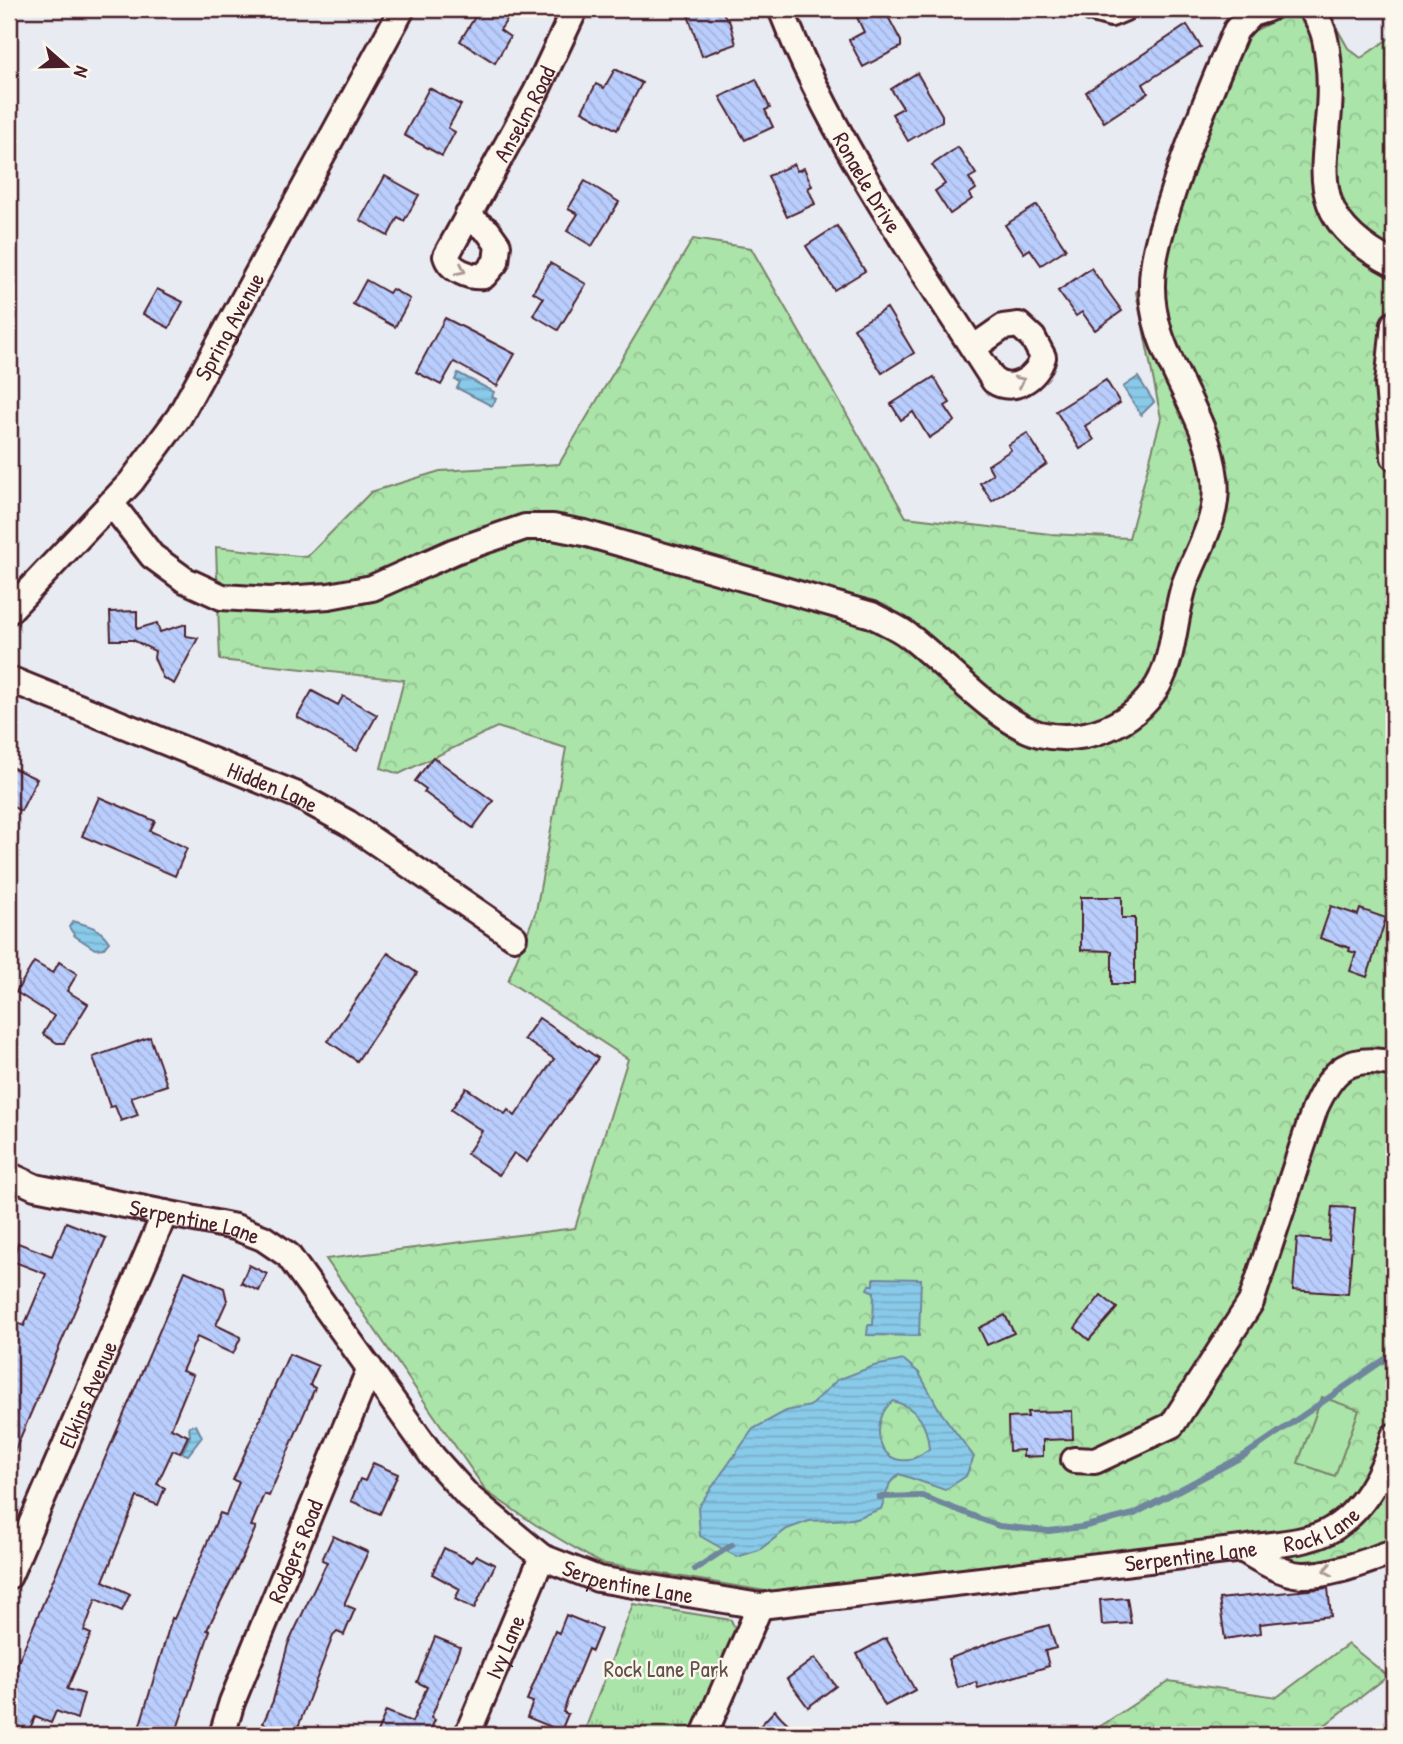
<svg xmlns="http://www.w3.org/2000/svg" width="1403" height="1744" viewBox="0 0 1403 1744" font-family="'Patrick Hand',sans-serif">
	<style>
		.grass { fill: url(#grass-tufts); stroke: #7a826a; stroke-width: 2 }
		.forest { fill: url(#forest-crowns); stroke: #7a826a; stroke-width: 2 }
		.garden { fill: #aae4a9; stroke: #7a826a; stroke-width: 2 }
		.water { fill: url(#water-rules); stroke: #6f869d; stroke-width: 2; fill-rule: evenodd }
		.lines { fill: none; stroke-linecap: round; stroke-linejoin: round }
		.stream { stroke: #6f869d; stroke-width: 6 }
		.building { fill: url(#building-back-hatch); stroke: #4a1f2b; stroke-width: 2 }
		.minor-casing { stroke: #4a1f2b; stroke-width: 30 }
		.minor { stroke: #fbf7ec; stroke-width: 24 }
		.oneway { stroke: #ab9695 }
		.labels { text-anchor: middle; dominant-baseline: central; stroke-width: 5; stroke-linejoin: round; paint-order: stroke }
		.street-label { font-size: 23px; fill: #4a1f2b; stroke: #fbf7ec }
		.park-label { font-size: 23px; fill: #62504a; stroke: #fbf7ec }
	</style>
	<defs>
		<pattern id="grass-tufts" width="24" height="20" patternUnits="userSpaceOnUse" patternTransform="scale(1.75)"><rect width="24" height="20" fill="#aae4a9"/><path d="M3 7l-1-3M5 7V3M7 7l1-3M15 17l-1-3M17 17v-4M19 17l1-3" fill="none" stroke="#94c392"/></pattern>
		<pattern id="forest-crowns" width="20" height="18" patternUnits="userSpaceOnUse" patternTransform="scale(1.75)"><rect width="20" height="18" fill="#aae4a9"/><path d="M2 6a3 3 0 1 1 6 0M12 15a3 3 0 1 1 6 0" fill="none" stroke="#94c392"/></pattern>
		<pattern id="water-rules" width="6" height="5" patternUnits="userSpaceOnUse" patternTransform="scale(1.75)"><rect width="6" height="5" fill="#88cae9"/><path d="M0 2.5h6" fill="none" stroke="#77adc8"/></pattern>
		<pattern id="building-back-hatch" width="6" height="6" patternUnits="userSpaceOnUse" patternTransform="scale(1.75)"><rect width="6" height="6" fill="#bacefe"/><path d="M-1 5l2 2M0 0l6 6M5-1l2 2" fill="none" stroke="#a1b0da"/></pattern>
	</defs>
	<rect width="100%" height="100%" fill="#e8ebf1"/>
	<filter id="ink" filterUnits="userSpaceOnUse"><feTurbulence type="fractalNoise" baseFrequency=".0143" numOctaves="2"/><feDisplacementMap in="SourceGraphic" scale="14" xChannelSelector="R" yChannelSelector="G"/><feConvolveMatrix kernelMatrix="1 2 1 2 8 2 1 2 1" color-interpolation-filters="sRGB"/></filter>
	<g filter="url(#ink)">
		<path class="grass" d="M633 1604 731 1620 737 1633 695 1735H583Z"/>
		<g class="forest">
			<path d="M1298 9H1326L1348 48 1361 58 1394 35V1540L1363 1557 1289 1562 1233 1545 771 1592 600 1563 536 1525 487 1492 326 1259 575 1228 628 1059 508 981 536 911 566 748 497 727 399 774 381 768 404 680 220 660 216 547 307 557 371 492 440 471 559 464 693 239 751 248 906 517 1050 534 1129 538 1161 418 1136 292 1240 38Z"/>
			<path d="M1348 1644 1388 1676 1312 1735H1087L1169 1681 1277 1697Z"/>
		</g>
		<path class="garden" d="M1322 1397 1359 1410 1335 1476 1298 1463Z"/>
		<g class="water">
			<path d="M458 373 494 392 492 397 496 399 492 406 457 388 460 382 455 380Z"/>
			<path d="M1138 377 1154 402 1141 415 1123 387Z"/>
			<path d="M73 921C88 926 99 926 109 942L104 948 95 949 75 936 69 927Z"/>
			<path d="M874 1278 921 1279 919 1336 867 1335 868 1325H873L874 1292 867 1289 869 1285H874Z"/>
			<path d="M904 1360 919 1373 940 1411 974 1457 966 1476 945 1490 899 1474 890 1483 881 1509 853 1519 809 1521 787 1529 759 1550 737 1557 700 1536 698 1507 753 1429 786 1411 810 1406 837 1380 874 1366ZM893 1401C918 1408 927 1424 929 1449 924 1452 916 1459 909 1460 874 1465 871 1417 893 1401Z"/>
			<path d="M196 1425 202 1437 188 1455 182 1453 190 1436 189 1426Z"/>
		</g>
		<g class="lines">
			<g class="stream">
				<path d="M879 1497 922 1496 999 1526 1049 1531 1082 1527 1134 1514 1245 1455 1394 1353"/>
				<path d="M695 1569 732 1545"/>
			</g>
		</g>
		<g class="building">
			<path d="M480 9H500L510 15 500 30 510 37 495 63 460 41Z"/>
			<path d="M686 9H720L730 23 736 44 702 56Z"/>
			<path d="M853 9H884L901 41V47L863 67 849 40 864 32Z"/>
			<path d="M1187 25 1201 47 1143 84 1148 93 1104 122 1086 92Z"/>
			<path d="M615 69 642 83 617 130 582 111 596 84 604 88Z"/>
			<path d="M917 73 942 115V121L908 141 892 114 903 108 891 89Z"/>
			<path d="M756 79 770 108 765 110 773 127 745 140 720 97Z"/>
			<path d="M429 88 461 105 448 128 455 132 442 156 404 135Z"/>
			<path d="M958 147 976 174 969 178 976 189 969 194 972 199 950 214 935 191 945 184 932 165Z"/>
			<path d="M794 164 797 171 804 168 812 186 808 188 815 204 787 217 768 176Z"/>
			<path d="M385 176 419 195 404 221 398 217 388 236 360 220Z"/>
			<path d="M585 181 619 202 592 246 567 231 578 214 568 209Z"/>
			<path d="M1037 205 1066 249 1041 265 1030 249 1024 253 1005 225Z"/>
			<path d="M837 226 865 271 834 290 806 246Z"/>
			<path d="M550 263 586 284 558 330 533 315 543 298 533 292Z"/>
			<path d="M1091 268 1122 311 1095 330 1082 312 1076 316 1058 291Z"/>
			<path d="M366 280 389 293 392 289 410 299 395 327 353 304Z"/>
			<path d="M157 289 183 302 169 328 143 314Z"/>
			<path d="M887 308 914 353 882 373 854 328Z"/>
			<path d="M445 318 515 354 497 386 454 362 441 385 416 372Z"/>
			<path d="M934 377 950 403 945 406 955 421 929 438 913 412 901 420 891 404Z"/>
			<path d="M1106 380 1120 403 1085 426 1094 440 1080 449 1056 411Z"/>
			<path d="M1027 433 1047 464 992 501 980 483 993 474 988 465 1011 450 1008 445Z"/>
			<path d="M137 611V629L157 623 160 632 186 624V636L198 638 174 684 163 678 154 658 155 651 133 640H111L110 612Z"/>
			<path d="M312 691 338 705 343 696 377 715 357 751 297 717Z"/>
			<path d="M433 757 493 801 473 828 424 792 426 789 415 781Z"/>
			<path d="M9 766 37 779 21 811 9 805Z"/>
			<path d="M99 797 155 821 150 831 187 848 175 876 82 836Z"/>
			<path d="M1081 897H1122V918H1135V984H1112V951L1081 950Z"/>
			<path d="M1331 906 1358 915 1360 909 1386 918 1367 977 1350 971 1356 953 1349 951 1350 948 1320 938Z"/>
			<path d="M388 953 417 973 357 1061 328 1041Z"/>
			<path d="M34 962 53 973 59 962 77 974 67 991 88 1004 64 1043H57L43 1034 54 1016 16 992Z"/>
			<path d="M539 1018 598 1058 527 1162 514 1153 499 1175 467 1154 482 1131 451 1110 466 1088 505 1114 508 1110 515 1116 554 1059 524 1039Z"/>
			<path d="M150 1037 167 1085 131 1097 138 1115 121 1121 115 1106 110 1107 93 1057Z"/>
			<path d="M1332 1207 1355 1208 1348 1294 1293 1290 1297 1238 1329 1241Z"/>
			<path d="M66 1222 106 1238 9 1464V1335L15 1322 24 1326 46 1274 12 1261 18 1243 52 1256Z"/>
			<path d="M249 1265 267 1274 259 1291 241 1283Z"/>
			<path d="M185 1271 224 1288 227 1301 216 1325 241 1337 233 1354 197 1337 182 1371 193 1375 171 1428 188 1436 180 1453 173 1450 157 1484 165 1488 158 1505 137 1497 103 1581 130 1594 122 1611 96 1599 84 1631 91 1634 67 1689 84 1694 77 1719 56 1711 51 1723 35 1717 28 1733 9 1725V1683Z"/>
			<path d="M1101 1295 1117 1308 1089 1340 1075 1328Z"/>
			<path d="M1005 1315 1014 1333 987 1345 979 1328Z"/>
			<path d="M289 1354 318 1366 310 1385 315 1388 269 1496 264 1494 251 1526 256 1527 246 1550 207 1630 210 1631 175 1735H137L172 1618 174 1619 220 1513 226 1515 239 1482 233 1480Z"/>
			<path d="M1072 1411 1073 1439 1043 1440V1456L1023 1457V1450L1009 1451 1008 1418 1028 1417 1027 1412Z"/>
			<path d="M373 1463 398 1474 380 1514 351 1501 360 1479 365 1481Z"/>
			<path d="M333 1536 368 1552 345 1602V1605L355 1609 344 1635 337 1632 333 1636 295 1735H263L267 1725 263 1723 273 1701 288 1644 327 1562 322 1560Z"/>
			<path d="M444 1548 472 1562 476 1555 495 1565 474 1609 455 1599 460 1589 432 1574Z"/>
			<path d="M1328 1588 1331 1616 1260 1624 1261 1633 1225 1639 1219 1599Z"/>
			<path d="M1127 1598 1131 1623 1102 1625 1100 1600Z"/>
			<path d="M566 1615 601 1629 592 1651 588 1649 570 1693 563 1712 568 1714 561 1731 527 1717 533 1702 527 1700 555 1631 559 1633Z"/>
			<path d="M1049 1625 1056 1648 1045 1651 1049 1666 978 1688 976 1682 958 1688 948 1659 1003 1638Z"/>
			<path d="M435 1637 460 1647 431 1718 435 1720 430 1731 441 1735H376L386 1711 412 1722 427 1687 417 1682Z"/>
			<path d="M886 1638 915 1690 885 1706 857 1654Z"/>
			<path d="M815 1658 836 1686 808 1707 787 1679Z"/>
			<path d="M775 1710 781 1717 800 1735H768L759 1727Z"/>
		</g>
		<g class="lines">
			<g class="minor-casing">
				<g id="minor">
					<path id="s1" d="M781 9C833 143 917 260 994 381 1013 394 1037 378 1043 357L1033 338 1019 325 1003 327 973 348"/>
					<path d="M1093 9 1111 14 1123 9"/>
					<path d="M1310 9C1323 23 1326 40 1328 58 1340 151 1285 209 1394 264"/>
					<path id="s2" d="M467 216 488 231 498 245 496 262 484 276C470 278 450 270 446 256L536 92 575 9"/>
					<path d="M1394 324 1388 384 1394 457"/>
					<path d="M111 503 152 556 185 580 222 597 270 600 329 596 372 588 455 551 525 527H553L584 533 872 615C884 622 898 627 909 636 945 663 998 723 1039 734 1084 745 1134 725 1158 685 1175 655 1174 615 1185 583 1198 548 1220 517 1215 478 1206 401 1143 351 1153 269 1155 248 1162 227 1168 207 1187 146 1211 88 1236 30L1251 14 1267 9"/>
					<path id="s3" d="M9 611 131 482 179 417 402 9"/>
					<path id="s4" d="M9 679 297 795 348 823 514 937"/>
					<path id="s5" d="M9 1175 35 1187 235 1227 263 1238 288 1255 433 1457 468 1496 542 1557 598 1579 760 1606 1242 1549C1269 1544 1302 1544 1327 1532 1362 1514 1384 1472 1394 1436"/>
					<path d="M1074 1460 1095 1461 1172 1425 1251 1302 1315 1108C1333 1069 1348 1054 1394 1064"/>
					<path d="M1242 1549C1258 1559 1282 1574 1302 1575 1332 1576 1366 1561 1394 1552"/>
					<path id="s6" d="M9 1576 165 1213"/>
					<path id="s7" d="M222 1735 232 1702 370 1368"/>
					<path id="s8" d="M467 1735 542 1557"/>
					<path d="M704 1735 760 1606"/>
				</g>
			</g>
			<use href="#minor" class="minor"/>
		</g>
		<defs><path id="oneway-chevron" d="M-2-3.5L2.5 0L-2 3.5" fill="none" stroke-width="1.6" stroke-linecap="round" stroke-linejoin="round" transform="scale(1.75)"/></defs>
		<g class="oneway">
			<use href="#oneway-chevron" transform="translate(461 270) rotate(26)"/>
			<use href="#oneway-chevron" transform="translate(1020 381) rotate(-26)"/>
			<use href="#oneway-chevron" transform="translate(1328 1570) rotate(170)"/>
		</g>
	</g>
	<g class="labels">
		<g class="street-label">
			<text stroke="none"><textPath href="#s2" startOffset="287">Anselm Road</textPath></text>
			<text stroke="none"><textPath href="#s1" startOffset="194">Ronaele Drive</textPath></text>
			<text stroke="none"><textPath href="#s3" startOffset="362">Spring Avenue</textPath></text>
			<text stroke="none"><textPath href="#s4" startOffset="285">Hidden Lane</textPath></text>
			<text stroke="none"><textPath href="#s5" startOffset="192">Serpentine Lane</textPath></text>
			<text stroke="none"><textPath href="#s6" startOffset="198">Elkins Avenue</textPath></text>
			<text stroke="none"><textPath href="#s5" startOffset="1482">Rock Lane</textPath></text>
			<text stroke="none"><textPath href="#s7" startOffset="198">Rodgers Road</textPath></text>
			<text stroke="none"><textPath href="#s5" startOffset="1348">Serpentine Lane</textPath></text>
			<text stroke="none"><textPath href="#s5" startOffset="780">Serpentine Lane</textPath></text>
			<text stroke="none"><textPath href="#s8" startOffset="96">Ivy Lane</textPath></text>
		</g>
		<g class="park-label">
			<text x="666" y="1668">Rock Lane Park</text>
		</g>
	</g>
	<rect width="1403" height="1744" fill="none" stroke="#fbf7ec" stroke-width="35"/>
	<rect x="18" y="18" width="1368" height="1709" fill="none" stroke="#4a1f2b" stroke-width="2.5" filter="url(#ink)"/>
	<g transform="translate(66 66) rotate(110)" stroke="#fbf7ec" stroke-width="5" paint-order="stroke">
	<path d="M0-5L12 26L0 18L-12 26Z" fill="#4a1f2b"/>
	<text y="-10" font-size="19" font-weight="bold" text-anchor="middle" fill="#4a1f2b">N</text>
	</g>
</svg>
